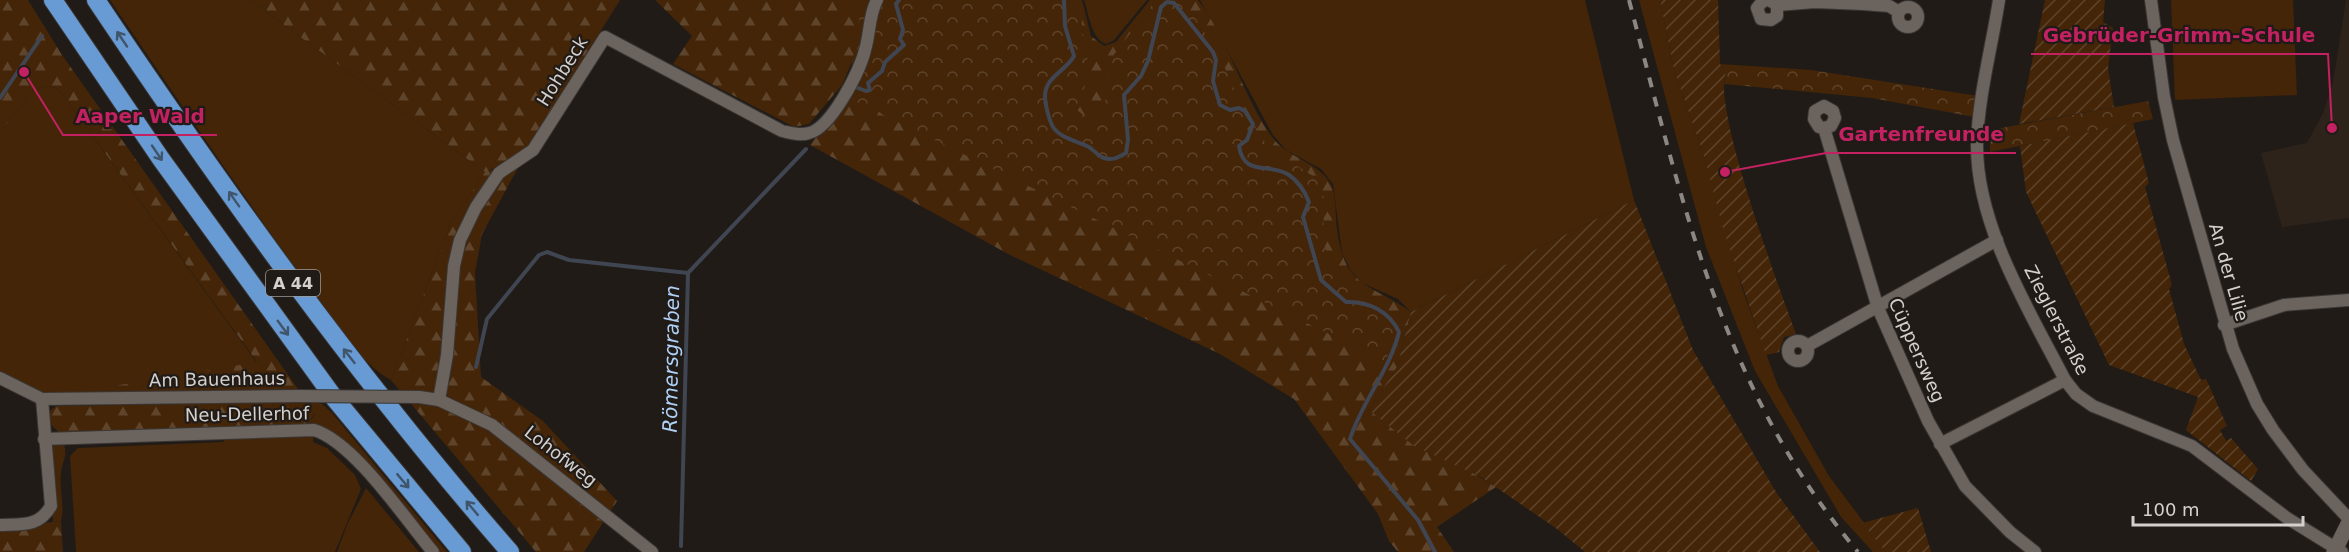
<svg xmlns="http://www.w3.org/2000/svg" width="2349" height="552" viewBox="0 0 2349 552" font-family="'DejaVu Sans',sans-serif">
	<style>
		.built { fill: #2d231b }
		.grass { fill: #442508 }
		.forest { fill: url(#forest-firs) }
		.park { fill: url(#park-crowns) }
		.garden { fill: url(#garden-furrows) }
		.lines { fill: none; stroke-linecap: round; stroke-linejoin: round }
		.stream { stroke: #404552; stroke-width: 4 }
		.minor-casing { stroke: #3a3634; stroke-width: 14 }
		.tertiary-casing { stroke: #3a3634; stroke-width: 16 }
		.motorway-casing { stroke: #3a3634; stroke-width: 20 }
		.minor { stroke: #6a635e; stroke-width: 12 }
		.tertiary { stroke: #6a635e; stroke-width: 15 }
		.motorway { stroke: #689bd3; stroke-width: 18 }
		.rail { stroke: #8b8783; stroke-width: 4; stroke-dasharray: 10 10; stroke-linecap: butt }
		.minor-bridge-casing { stroke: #3a3634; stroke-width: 14; stroke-linecap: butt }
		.minor-bridge { stroke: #6a635e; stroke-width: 12 }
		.oneway { stroke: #40556c }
		.labels { text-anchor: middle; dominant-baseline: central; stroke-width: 4.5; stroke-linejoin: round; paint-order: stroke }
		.shield { fill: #201b17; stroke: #9e9a96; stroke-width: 1.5 }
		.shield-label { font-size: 16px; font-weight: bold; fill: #d4d0cd }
		.street-label { font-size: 18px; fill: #d4d0cd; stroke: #201b17 }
		.water-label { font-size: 20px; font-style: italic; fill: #b0d1f6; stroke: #201b17 }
		.leader { fill: none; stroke: #c32161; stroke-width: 2 }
		.callout-dot { fill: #c32161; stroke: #201b17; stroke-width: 2 }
		.callout-label { font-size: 20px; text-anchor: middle; font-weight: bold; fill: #c32161; stroke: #201b17; stroke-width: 4.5; stroke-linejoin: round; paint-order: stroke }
	</style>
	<defs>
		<pattern id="forest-firs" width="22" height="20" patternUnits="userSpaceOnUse" patternTransform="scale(1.5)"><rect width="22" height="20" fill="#442508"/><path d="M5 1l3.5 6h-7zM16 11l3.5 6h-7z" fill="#5e442b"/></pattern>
		<pattern id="park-crowns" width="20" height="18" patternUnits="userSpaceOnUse" patternTransform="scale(1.5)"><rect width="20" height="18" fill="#442508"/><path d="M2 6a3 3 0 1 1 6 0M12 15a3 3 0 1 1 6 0" fill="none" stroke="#5e442b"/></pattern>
		<pattern id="garden-furrows" width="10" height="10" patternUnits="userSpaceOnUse" patternTransform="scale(1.5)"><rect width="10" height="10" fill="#442508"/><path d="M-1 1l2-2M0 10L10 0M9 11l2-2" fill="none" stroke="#5e442b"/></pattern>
	</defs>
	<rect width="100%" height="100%" fill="#201b17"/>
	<path class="built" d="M2346 0H2349V218L2282 227 2261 153 2307 143 2323 113 2333 82Z"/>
	<g class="grass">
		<path d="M110 0H250L485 172 451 223 391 380C358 363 327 311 305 281 238 189 174 94 110 0Z"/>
		<path d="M1084 0H1147L1114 40 1106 44C1091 39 1089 14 1084 0Z"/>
		<path d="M1200 0H1585L1634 200 1411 312 1398 299 1362 283 1351 271 1342 253 1333 184 1321 169 1286 150 1273 135Z"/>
		<path d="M1639 0H1660L1674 70 1704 156 1743 291 1778 386 1829 476 1886 552H1873L1841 517 1755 371 1706 247Z"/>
		<path d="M2171 0H2293L2297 95 2175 100Z"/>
		<path d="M50 86 60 91 257 363 108 387 109 394H42L0 372V132L34 89Z"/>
		<path d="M315 402 322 404 332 413 447 552H439L343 440 332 432 305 426 315 415Z"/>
		<path d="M314 434 313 442 327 448 355 475 361 489 335 552H76L70 456 78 448 223 442 227 435Z"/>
		<path d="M64 445C68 457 62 461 61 473 59 489 65 505 61 521L53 522 50 446Z"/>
		<path d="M366 488 419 552H337L347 525Z"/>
	</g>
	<g class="forest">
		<path d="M0 0H28L62 55 298 389 109 394 107 387 257 362 60 91 50 86 34 89 0 132Z"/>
		<path d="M250 0H620L549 113 529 150 488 171 520 164 482 234 475 273 481 377 543 421 617 501 584 552H536L391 380 451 223 485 172Z"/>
		<path d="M655 0H870L855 55 842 85 809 124 794 127 673 64 692 36Z"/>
		<path d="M1030 0H1082L1091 36 1104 46 1116 42 1150 0H1198C1229 41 1242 94 1272 137 1286 157 1322 164 1331 185 1337 198 1335 216 1337 230 1345 289 1369 282 1411 312L1397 367 1369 410 1496 487 1437 527 1454 552H1398L1389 541 1378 514 1294 399 1220 354 1010 255 810 145 853 91 1086 175Z"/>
		<path d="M315 402V414L305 426 60 433 50 424 49 412 56 406Z"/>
		<path d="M61 521 63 552H0V528Z"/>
	</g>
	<g class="park">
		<path d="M862 0H1080C1084 10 1081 18 1082 28 1085 47 1090 60 1087 79 1084 92 1078 96 1077 110L1092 122 1104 115 1109 61 1156 0H1184L1220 57 1239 100 1275 158 1299 167 1320 181 1325 204 1322 240 1333 270 1341 280 1372 297 1381 311 1395 316 1398 348 1387 356 1386 362 847 97Z"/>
		<path d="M1720 64 1811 70 1978 96 1974 117 1872 98 1724 84 1726 73Z"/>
		<path d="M2148 101 2153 119 1990 152V130Z"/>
	</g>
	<g class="garden">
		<path d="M1660 0H1718L1720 64 1726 73C1711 105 1781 293 1796 334L1784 337 1779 352 1766 355 1724 232 1704 156 1674 70Z"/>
		<path d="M2045 0H2105L2103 22 2113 28 2108 68 2114 107 2019 124Z"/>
		<path d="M2133 123 2149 183 2145 187 2172 285 2169 289 2184 344 2201 380 2206 379 2227 426 2220 430 2226 441 2231 438 2258 469 2251 481 2186 430 2198 397 2109 365 2026 192 2020 146Z"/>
		<path d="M1634 200 1693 350 1776 492 1820 552H1585L1557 529 1481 477 1414 446 1369 410 1397 367 1411 312Z"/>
		<path d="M1918 508 1931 552H1886L1862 523Z"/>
	</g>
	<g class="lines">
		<g class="stream">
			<path d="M1064 0 1065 26 1074 56C1066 71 1045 77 1045 96 1045 104 1049 120 1053 127 1061 139 1078 141 1089 147 1094 150 1099 157 1104 158 1113 161 1119 157 1126 153L1128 140 1124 95 1141 76 1148 61 1161 7 1167 2 1174 3 1213 52 1216 60 1213 81 1220 105 1230 110 1239 108 1245 111 1253 124 1247 140 1239 146C1244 178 1270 162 1289 175 1298 181 1305 192 1309 202L1303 217 1321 280 1346 302C1368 301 1389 311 1399 332 1390 370 1362 401 1350 439L1418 520 1435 552"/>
			<path d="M858 88 866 91 870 90 868 83 882 71 885 62 904 45 900 39 903 30 896 4 899 0"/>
			<path d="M0 98 42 36"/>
			<path d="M476 367 487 319 539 255 547 252 569 260 688 273"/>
			<path d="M681 546 688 273 806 149"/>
		</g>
		<g class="minor-casing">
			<g id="minor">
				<path d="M1767 0 1762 2 1757 8 1761 19 1771 20 1777 16V5"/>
				<path d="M1769 0 1777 5 1815 2 1863 4 1889 6 1899 12"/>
				<path d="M1999 0C1992 46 1978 98 1977 144 1976 225 2029 310 2065 380L2076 394 2093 406 2192 446 2287 518 2342 552"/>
				<path d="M2151 0 2164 97 2173 140 2233 349 2257 404 2273 430 2303 470 2349 519"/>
				<circle cx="1908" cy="17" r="10"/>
				<path d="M1824 128 1831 126 1835 118 1833 111 1824 106 1815 111 1814 119 1819 127 1824 128 1878 308 1928 421 1965 486 2010 532 2035 552"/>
				<path d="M2224 325 2284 305 2349 300"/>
				<circle cx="1798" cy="351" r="10"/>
				<path d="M1807 346 1997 240"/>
				<path d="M0 378 42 399 297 396"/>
				<path d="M419 397 439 400 492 425 652 552"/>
				<path d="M439 400 447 355 454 266 460 240 476 207 499 173 533 150 605 37 782 131C791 133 800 136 809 133 831 128 860 71 865 50 870 34 869 14 877 0"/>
				<path d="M44 439 314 430C354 442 405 519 433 552"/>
				<path d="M1940 444 2065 380"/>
				<path d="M0 525C22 524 39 527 51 506L42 399"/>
			</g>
		</g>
		<g class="tertiary-casing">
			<path id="tertiary" d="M2334 552 2349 522"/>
		</g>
		<g class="motorway-casing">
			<g id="motorway">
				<path d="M53 0 161 159 335 399 462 552"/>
				<path d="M96 0C224 191 358 378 510 552"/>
			</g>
		</g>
		<use href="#minor" class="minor"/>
		<use href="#tertiary" class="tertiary"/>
		<use href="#motorway" class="motorway"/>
		<path class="rail" d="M1629 0C1682 200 1721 389 1858 552"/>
		<g class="minor-bridge-casing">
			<path id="minor-bridge" d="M297 396 419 397"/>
		</g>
		<use href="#minor-bridge" class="minor-bridge"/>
	</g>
	<defs><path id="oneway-shaft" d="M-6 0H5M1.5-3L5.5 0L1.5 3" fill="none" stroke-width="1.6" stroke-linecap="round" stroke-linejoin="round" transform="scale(1.5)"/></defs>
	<g class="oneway">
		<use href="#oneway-shaft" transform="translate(122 39) rotate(-124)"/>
		<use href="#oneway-shaft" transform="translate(157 153) rotate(56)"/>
		<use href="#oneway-shaft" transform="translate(234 199) rotate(-125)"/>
		<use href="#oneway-shaft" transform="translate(283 328) rotate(54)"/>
		<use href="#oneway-shaft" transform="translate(349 356) rotate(-128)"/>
		<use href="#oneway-shaft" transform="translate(403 481) rotate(50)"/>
		<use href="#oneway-shaft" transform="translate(472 508) rotate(-130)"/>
	</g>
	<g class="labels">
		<rect class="shield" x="266" y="270" width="54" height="26" rx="4.5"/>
		<g class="shield-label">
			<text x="293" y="283">A 44</text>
		</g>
		<g class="street-label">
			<text transform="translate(562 71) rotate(-58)">Hohbeck</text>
			<text transform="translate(2229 272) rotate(74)">An der Lilie</text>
			<text transform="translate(2057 320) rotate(63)">Zieglerstraße</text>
			<text transform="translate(1917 350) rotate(66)">Cüppersweg</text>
			<text transform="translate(217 379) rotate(-1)">Am Bauenhaus</text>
			<text transform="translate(247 414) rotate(-1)">Neu-Dellerhof</text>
			<text transform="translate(561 456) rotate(38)">Lohofweg</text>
		</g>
		<g class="water-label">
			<text transform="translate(671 359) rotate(-89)">Römersgraben</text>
		</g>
	</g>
	<path class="leader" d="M2332 128L2328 54H2031M24 72L63 135H217M1725 172L1826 153H2016"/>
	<g class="callout-dot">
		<circle cx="2332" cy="128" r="6"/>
		<circle cx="24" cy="72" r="6"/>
		<circle cx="1725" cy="172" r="6"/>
	</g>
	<g class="callout-label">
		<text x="2179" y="42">Gebrüder-Grimm-Schule</text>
		<text x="140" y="123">Aaper Wald</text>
		<text x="1921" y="141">Gartenfreunde</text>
	</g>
	<path d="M2133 516v9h170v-9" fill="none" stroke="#d4d0cd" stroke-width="3"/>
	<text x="2142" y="516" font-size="18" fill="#d4d0cd" stroke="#201b17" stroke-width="4.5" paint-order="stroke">100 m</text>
</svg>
